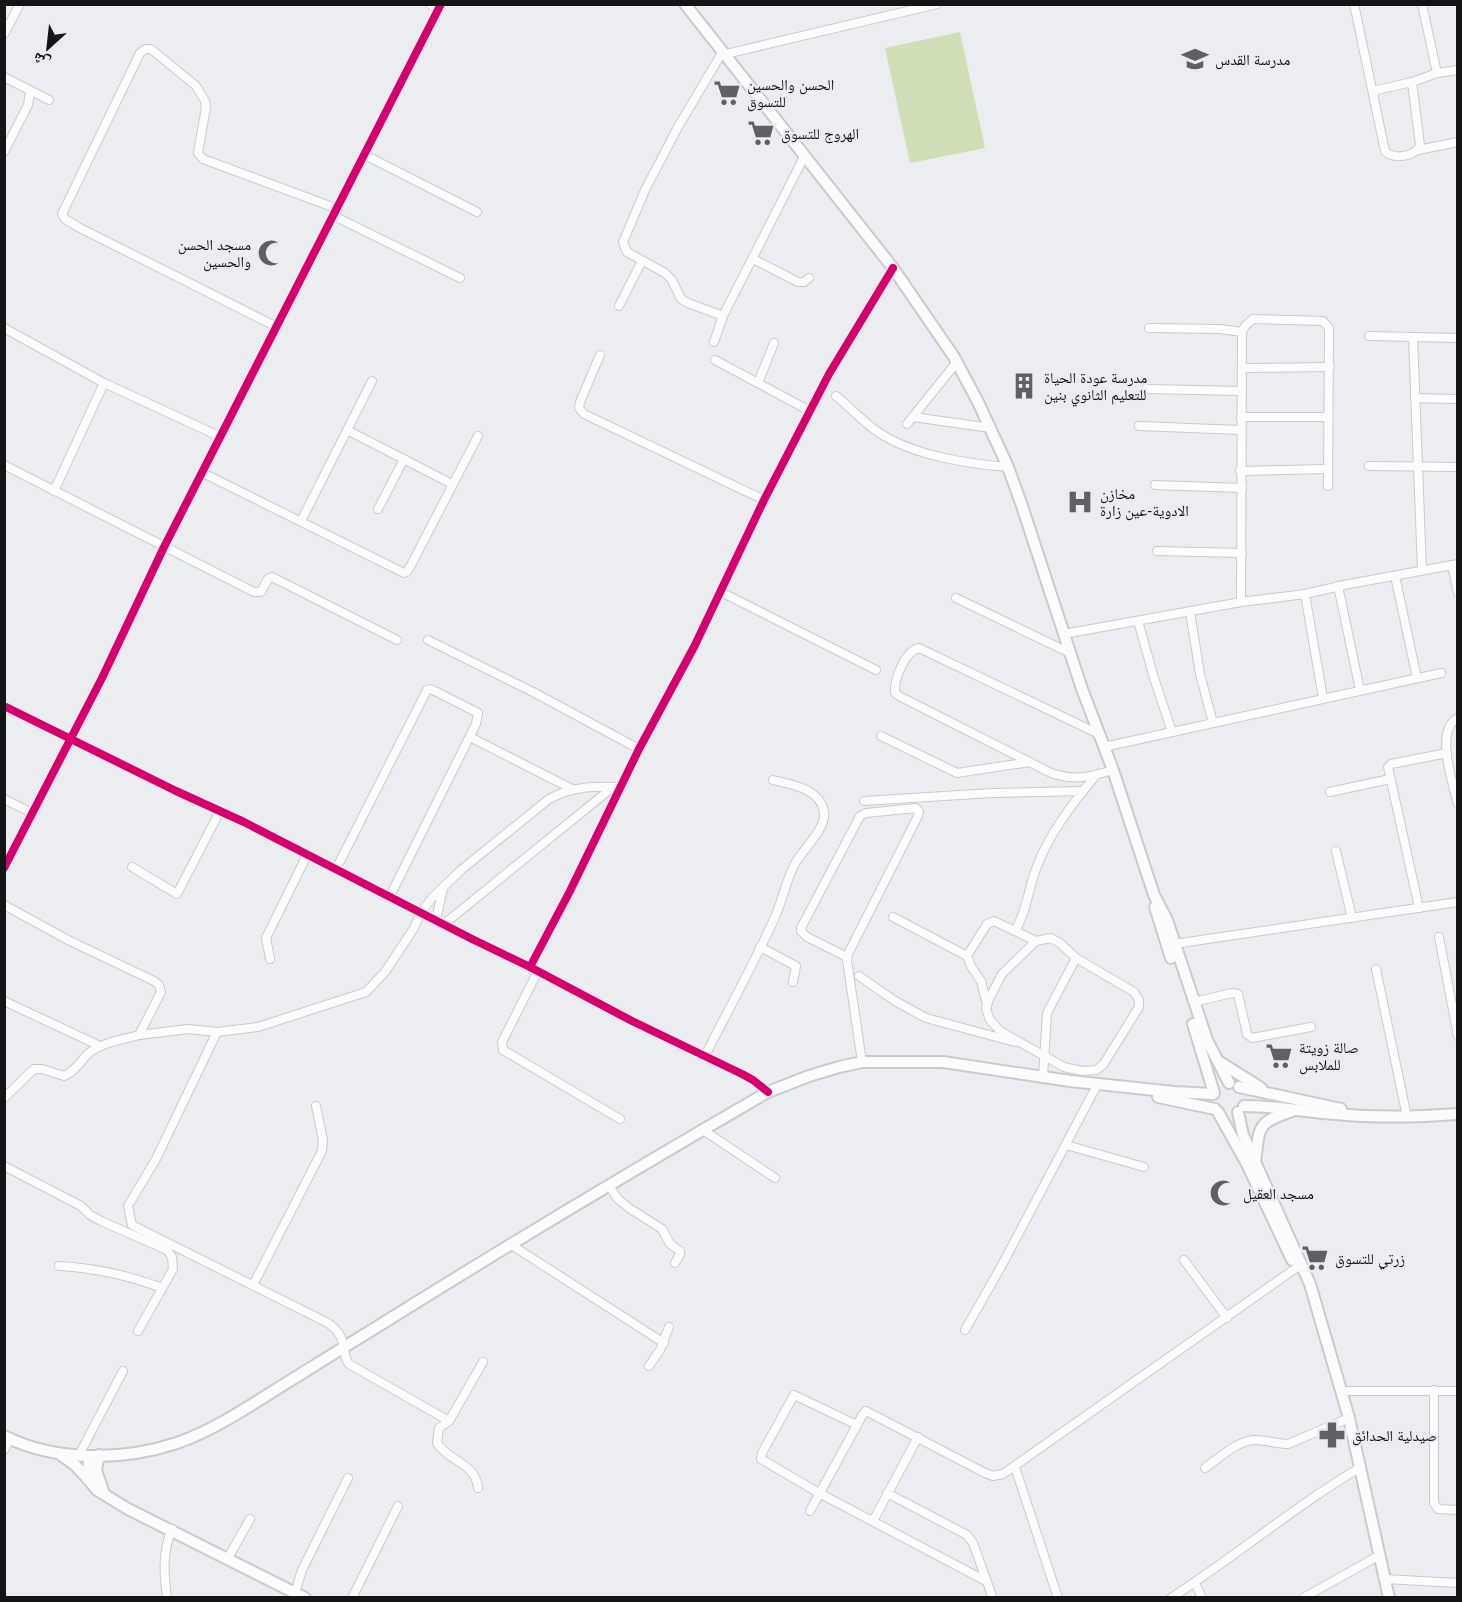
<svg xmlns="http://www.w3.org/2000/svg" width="1462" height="1602" viewBox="0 0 1462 1602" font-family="'PT Sans','Noto Naskh Arabic',sans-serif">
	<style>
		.green { fill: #d0dfb6 }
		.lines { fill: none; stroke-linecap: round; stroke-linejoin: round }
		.street-casing { stroke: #cacbcd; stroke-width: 10 }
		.secondary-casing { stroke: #cacbcd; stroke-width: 14 }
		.street { stroke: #fcfcfd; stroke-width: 8 }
		.secondary { stroke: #fcfcfd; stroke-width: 10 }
		.cycleway-casing { stroke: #eaecf2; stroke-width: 11 }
		.cycleway { stroke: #d6006c; stroke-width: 8 }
		.labels { text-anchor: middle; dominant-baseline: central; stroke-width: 4.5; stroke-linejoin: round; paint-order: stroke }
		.poi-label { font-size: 15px; fill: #131416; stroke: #eaecf2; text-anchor: start }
	</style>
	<rect width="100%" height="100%" fill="#ecedf0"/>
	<path class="green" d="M960 32 985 148 910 163 885 48Z"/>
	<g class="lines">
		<g class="street-casing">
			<g id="street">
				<path d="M430 4 438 9"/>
				<path d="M1354 4 1385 151C1393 160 1416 157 1420 145L1412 82"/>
				<path d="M1422 4 1437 73"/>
				<path d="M4 34 20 4"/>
				<path d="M723 51 678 127 646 188 623 242 627 252 665 273 672 280 681 299 688 303 723 316"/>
				<path d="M726 54 937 4"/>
				<path d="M4 77 49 100"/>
				<path d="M1373 91 1412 82 1437 73 1458 70"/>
				<path d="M1418 150 1458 142"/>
				<path d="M4 152 28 105 30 91"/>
				<path d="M365 155 477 212"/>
				<path d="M334 216 460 278"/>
				<path d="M753 259 798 282H804L809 278"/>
				<path d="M619 306 642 261"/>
				<path d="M277 327 78 227 65 219 62 214 140 53 146 49H151L196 86 205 101 206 107 198 153 203 159 338 209"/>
				<path d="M4 328 104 383 221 437"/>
				<path d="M1149 328 1220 329 1242 332 1241 602"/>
				<path d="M1242 332 1245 326 1253 319 1323 321 1329 328 1328 486"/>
				<path d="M1369 336 1413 337"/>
				<path d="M714 342 723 316 804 157"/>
				<path d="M600 355 580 402 579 408 584 414 764 500"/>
				<path d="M715 360 810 411"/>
				<path d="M1243 368 1330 367"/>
				<path d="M758 383 774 343"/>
				<path d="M1146 389 1241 391"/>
				<path d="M836 396C850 407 863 422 878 432 912 455 967 464 1008 467"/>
				<path d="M1415 398 1454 399"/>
				<path d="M913 417 991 428"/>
				<path d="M1241 417H1328"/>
				<path d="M907 424 957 362"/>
				<path d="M1139 426 1241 430"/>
				<path d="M347 430 452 484"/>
				<path d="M4 465 254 592H261L268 579 272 577 397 640"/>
				<path d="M1369 466 1458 467"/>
				<path d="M1240 471 1327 469"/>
				<path d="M203 473 404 573 407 572 410 567 478 436"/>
				<path d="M1155 485 1242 488"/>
				<path d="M54 491 104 383"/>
				<path d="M378 509 404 459"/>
				<path d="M301 521 372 381"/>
				<path d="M1157 551 1242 553"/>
				<path d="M1452 565 1458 593"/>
				<path d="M1422 570 1413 337 1458 338"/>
				<path d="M1395 576 1417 678"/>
				<path d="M1338 586 1360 690"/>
				<path d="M721 592 876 670"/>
				<path d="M1305 594 1323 698"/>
				<path d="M956 598 1070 653"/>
				<path d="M1190 612 1200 674 1213 723"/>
				<path d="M1138 621 1154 678 1172 732"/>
				<path d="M1064 634 1241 602 1305 594 1349 584 1458 564"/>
				<path d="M428 640 533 692 639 749"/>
				<path d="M4 706 176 791 244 822 472 939 530 967 632 1021 742 1074 753 1080 768 1092"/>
				<path d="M1458 718C1434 730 1453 784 1458 804"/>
				<path d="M1099 734 919 648C905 651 894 679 895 693L901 697 1051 773C1074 781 1090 777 1113 770"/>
				<path d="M881 736 957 773 1030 762"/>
				<path d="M470 737 572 789"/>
				<path d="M1104 747 1441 673"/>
				<path d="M1330 792 1390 779"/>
				<path d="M4 799 32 813"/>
				<path d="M864 801 992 793 1083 791"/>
				<path d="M1336 851 1352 918"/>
				<path d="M132 867 177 894 220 811"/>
				<path d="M4 868 102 678 164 547 441 4"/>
				<path d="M336 869 427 690 431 689 478 713 476 724 390 896"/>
				<path d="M4 905 70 941 154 981 159 985 161 992 139 1035C122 1040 103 1042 89 1053 80 1061 75 1072 64 1076L42 1069H34L4 1098"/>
				<path d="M1419 908 1388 767 1391 764 1447 753"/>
				<path d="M893 917 967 956"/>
				<path d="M436 920 443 888"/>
				<path d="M444 924 613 787"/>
				<path d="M1015 931C1027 911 1028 890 1036 869 1048 835 1073 803 1096 775"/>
				<path d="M1439 937 1458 1036"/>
				<path d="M1051 938 1060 943 1076 958 1134 992 1139 1000V1007L1103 1065 1096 1070 1082 1071 1064 1067 1000 1031 990 1020 986 1009 989 999 1002 974 1036 941Z"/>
				<path d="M1174 944 1458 902"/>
				<path d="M760 947 796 966 793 982"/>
				<path d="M847 957 807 937 801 931V928L860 816 866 813 916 808 919 812 918 816 848 954 847 960 862 1062"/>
				<path d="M270 959 266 938 307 855"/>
				<path d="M530 967 570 891 639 749 694 647 764 500 829 374 893 268"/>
				<path d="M1376 969 1407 1117"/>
				<path d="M538 971 502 1042 503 1050 620 1119"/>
				<path d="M859 976 895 1001 926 1018 1015 1042"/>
				<path d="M4 1001 100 1046"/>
				<path d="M1194 1002 1232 993 1238 994 1247 1034 1252 1038 1311 1027"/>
				<path d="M987 1005 981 981 971 966 967 956 987 924 994 921 1036 941"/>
				<path d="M217 1032 258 1027 366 992 385 972 414 928 421 912 432 898 461 870 549 799C573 786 595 786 621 787"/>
				<path d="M139 1035 188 1029 217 1032 156 1159 128 1206 132 1225 328 1323C332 1326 337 1330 339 1334 346 1343 342 1355 349 1364L449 1421 439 1428 437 1443C449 1462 476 1463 478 1488"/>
				<path d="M705 1056C728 1010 754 964 775 917 783 899 786 879 796 862 804 848 827 828 824 811 819 788 792 785 773 780"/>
				<path d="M1043 1077 1047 1013 1076 958"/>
				<path d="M703 1130 775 1178"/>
				<path d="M1066 1145 1144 1167"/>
				<path d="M4 1166 81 1206 90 1215 101 1221 167 1250 172 1257 173 1269 138 1331"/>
				<path d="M609 1186 618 1199 629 1208 662 1229 670 1244 680 1251V1254L675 1263"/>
				<path d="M510 1244 664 1343"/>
				<path d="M1184 1260 1227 1318"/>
				<path d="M59 1266C95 1268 128 1275 162 1288"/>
				<path d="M253 1285 322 1151 323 1140 316 1106"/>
				<path d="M965 1330 1002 1265 1096 1087"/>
				<path d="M649 1366 660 1350 669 1327"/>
				<path d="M1434 1390V1503L1438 1509 1458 1510"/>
				<path d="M1341 1391H1458"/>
				<path d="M449 1421 483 1362"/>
				<path d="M857 1425 794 1395 762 1453 761 1459 819 1493 986 1581"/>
				<path d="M4 1450 10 1439"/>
				<path d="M79 1455 123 1371"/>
				<path d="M1015 1467 1058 1598"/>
				<path d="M1205 1468C1218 1459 1238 1440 1255 1440 1266 1440 1277 1444 1288 1444L1349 1418"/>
				<path d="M887 1493 967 1535 973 1543 992 1596"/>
				<path d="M810 1511 863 1414 866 1411 985 1473 993 1476 1003 1474 1296 1268"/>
				<path d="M873 1521 918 1437"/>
				<path d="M228 1558 250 1519"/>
				<path d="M1385 1579 1458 1583"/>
				<path d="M1195 1583 1202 1598"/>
				<path d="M294 1596 302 1570 348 1478"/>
				<path d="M167 1598C164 1574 162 1552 172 1529"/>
				<path d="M352 1598 398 1506"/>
				<path d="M1171 1598C1236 1556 1295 1506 1361 1467"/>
				<path d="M1303 1598 1380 1555"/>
			</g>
		</g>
		<g class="secondary-casing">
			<g id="secondary">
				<path d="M685 4 893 268 954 357 978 402 1008 467 1022 506 1082 689 1113 770 1154 895 1167 920 1207 1040 1229 1083"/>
				<path d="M1155 907 1171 958"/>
				<path d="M1193 1024 1214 1093"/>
				<path d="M1218 1061 1261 1088"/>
				<path d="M1239 1087 1341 1109"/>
				<path d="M1158 1097 1215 1109"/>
				<path d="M1244 1106C1275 1106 1305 1112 1336 1114 1377 1118 1417 1117 1458 1114"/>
				<path d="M1218 1112 1247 1164 1292 1260"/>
				<path d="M1238 1112 1243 1135 1310 1284 1349 1418 1389 1598"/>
				<path d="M1255 1162C1260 1126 1256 1123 1292 1111"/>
				<path d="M4 1436C56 1462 122 1461 177 1443 211 1431 242 1411 272 1392 306 1371 339 1350 372 1330 503 1248 635 1169 768 1092L809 1076 839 1067 862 1062H943L1070 1081 1174 1092 1213 1094"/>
				<path d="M61 1455 75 1465 88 1479"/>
				<path d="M99 1455 96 1470 104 1494"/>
				<path d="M89 1456 88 1479 97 1490 128 1509 305 1598"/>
			</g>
		</g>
		<use href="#street" class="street"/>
		<use href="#secondary" class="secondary"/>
		<g class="cycleway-casing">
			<g id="cycleway">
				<path d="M4 706 176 791 244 822 472 939 530 967 632 1021 742 1074 753 1080 768 1092"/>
				<path d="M4 868 102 678 164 547 441 4"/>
				<path d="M530 967 570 891 639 749 694 647 764 500 829 374 893 268"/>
			</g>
		</g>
		<use href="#cycleway" class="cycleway"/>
	</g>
	<defs>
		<g id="school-bare" transform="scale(2.07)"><path d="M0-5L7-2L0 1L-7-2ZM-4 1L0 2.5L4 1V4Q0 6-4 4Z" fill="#5f6062" stroke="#eaecf2" stroke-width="2.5" paint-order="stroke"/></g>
		<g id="supermarket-bare" transform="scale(2.07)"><path d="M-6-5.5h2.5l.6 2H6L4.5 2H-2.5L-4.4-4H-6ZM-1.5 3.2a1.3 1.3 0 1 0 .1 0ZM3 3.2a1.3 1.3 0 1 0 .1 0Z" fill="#5f6062" stroke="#eaecf2" stroke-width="2.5" paint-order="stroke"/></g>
		<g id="mosque-bare" transform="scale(2.07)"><path d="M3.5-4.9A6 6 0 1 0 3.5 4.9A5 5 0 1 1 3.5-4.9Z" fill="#5f6062" stroke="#eaecf2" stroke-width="2.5" paint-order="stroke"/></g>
		<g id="building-bare" transform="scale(2.07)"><path d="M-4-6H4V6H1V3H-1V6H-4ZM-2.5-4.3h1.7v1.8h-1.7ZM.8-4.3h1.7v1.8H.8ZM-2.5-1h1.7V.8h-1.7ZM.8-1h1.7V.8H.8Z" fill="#5f6062" stroke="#eaecf2" stroke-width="2.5" paint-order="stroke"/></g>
		<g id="hospital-bare" transform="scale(2.07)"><path d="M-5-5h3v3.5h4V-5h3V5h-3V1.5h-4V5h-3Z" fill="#5f6062" stroke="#eaecf2" stroke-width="2.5" paint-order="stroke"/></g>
		<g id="pharmacy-bare" transform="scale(2.07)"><path d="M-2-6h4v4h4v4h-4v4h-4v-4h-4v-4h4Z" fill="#5f6062" stroke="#eaecf2" stroke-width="2.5" paint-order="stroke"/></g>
	</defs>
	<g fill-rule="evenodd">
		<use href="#school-bare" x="1195" y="59"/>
		<use href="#supermarket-bare" x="727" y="93"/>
		<use href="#supermarket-bare" x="761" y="133"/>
		<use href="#mosque-bare" x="271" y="253"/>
		<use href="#building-bare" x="1024" y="386"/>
		<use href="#hospital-bare" x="1080" y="502"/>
		<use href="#supermarket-bare" x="1279" y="1056"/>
		<use href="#mosque-bare" x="1223" y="1193"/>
		<use href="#supermarket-bare" x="1315" y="1258"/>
		<use href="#pharmacy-bare" x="1332" y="1435"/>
	</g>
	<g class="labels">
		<g class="poi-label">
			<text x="1215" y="59">مدرسة القدس</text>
			<text x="747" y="84">الحسن والحسين<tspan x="747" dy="17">للتسوق</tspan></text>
			<text x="781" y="133">الهروج للتسوق</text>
			<text x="251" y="244" text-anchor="end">مسجد الحسن<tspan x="251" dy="17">والحسين</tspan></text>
			<text x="1044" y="377">مدرسة عودة الحياة<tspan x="1044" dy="17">للتعليم الثانوي بنين</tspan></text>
			<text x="1100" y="493">مخازن<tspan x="1100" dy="17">الادوية-عين زارة</tspan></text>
			<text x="1299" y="1047">صالة زويتة<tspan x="1299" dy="17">للملابس</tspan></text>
			<text x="1243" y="1193">مسجد العقيل</text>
			<text x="1335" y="1258">زرتي للتسوق</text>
			<text x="1352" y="1435">صيدلية الحدائق</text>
		</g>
	</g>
	<rect width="1462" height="1602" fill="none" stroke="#131416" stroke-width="12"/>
	<g transform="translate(48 48) rotate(207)" stroke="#eaecf2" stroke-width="4.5" paint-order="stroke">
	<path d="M0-4.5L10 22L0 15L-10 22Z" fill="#131416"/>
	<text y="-9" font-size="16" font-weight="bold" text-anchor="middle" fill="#131416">ش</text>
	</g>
</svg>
